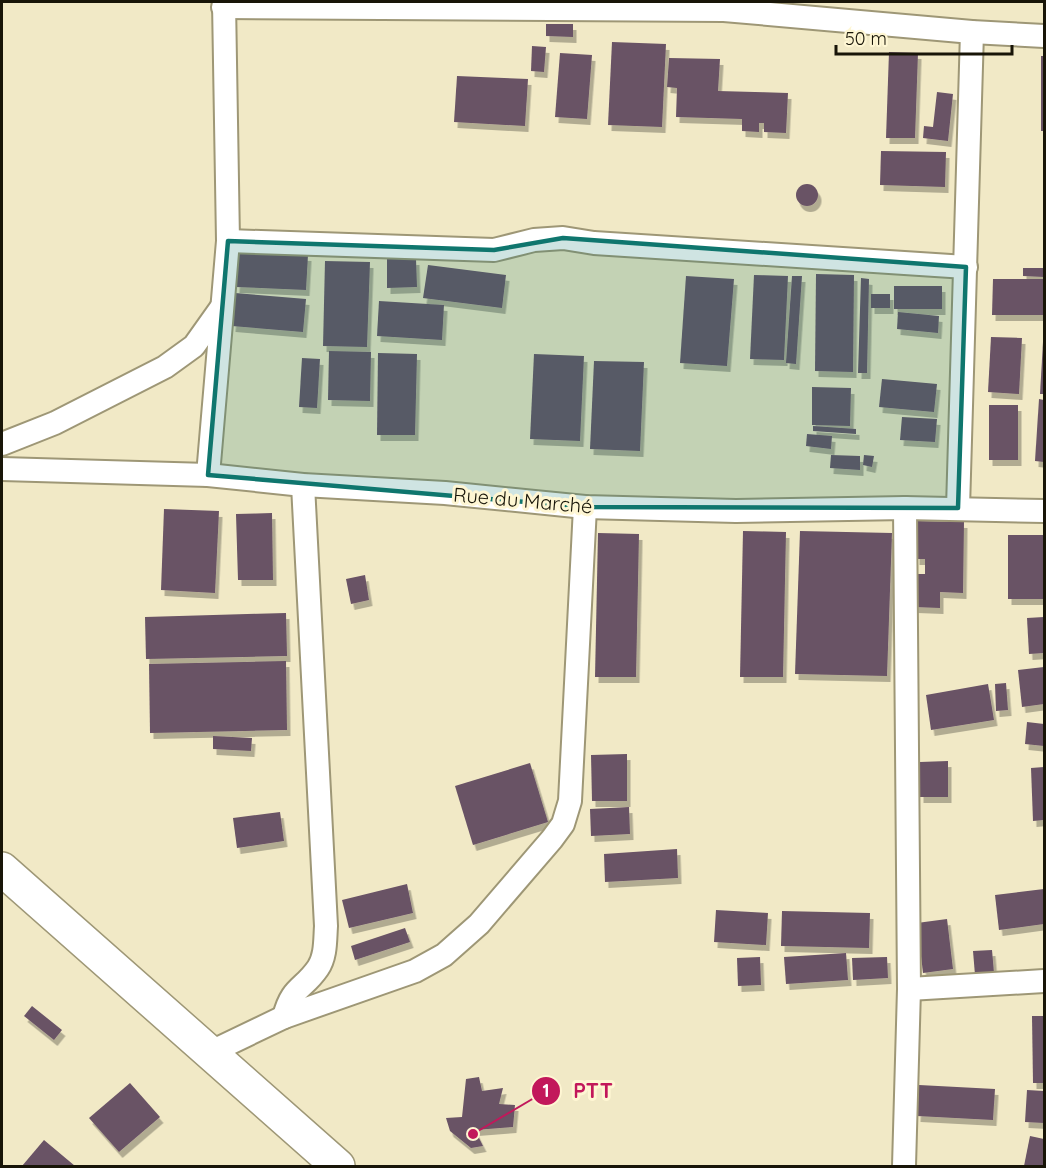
<svg xmlns="http://www.w3.org/2000/svg" width="1046" height="1168" viewBox="0 0 1046 1168" font-family="Quicksand,sans-serif">
	<style>
		.building { fill: #695265; filter: url(#shadow) }
		.lines { fill: none; stroke-linecap: round; stroke-linejoin: round }
		.street-casing { stroke: #9e9776; stroke-width: 26 }
		.primary-casing { stroke: #9e9776; stroke-width: 36 }
		.street { stroke: #fff; stroke-width: 22 }
		.primary { stroke: #fff; stroke-width: 33 }
		.marked { fill: #0f766e; fill-opacity: 0.2; stroke: #0f766e; stroke-width: 4.5; stroke-linejoin: round }
		.labels { text-anchor: middle; dominant-baseline: central; stroke-width: 6; stroke-linejoin: round; paint-order: stroke }
		.street-label { font-size: 20px; fill: #181508; stroke: #fef6d3 }
		.leader { fill: none; stroke: #c2185b; stroke-width: 2 }
		.callout-dot { fill: #c2185b; stroke: #fef6d3; stroke-width: 2 }
		.mark-label { font-size: 18px; text-anchor: middle; font-weight: bold; fill: #fff }
		.callout-label { font-size: 21px; text-anchor: middle; font-weight: bold; fill: #c2185b; stroke: #fef6d3; stroke-width: 6; stroke-linejoin: round; paint-order: stroke }
	</style>
	<defs>
		<filter id="shadow"><feDropShadow dx="3.5" dy="6" stdDeviation="0" flood-color="#0004"/></filter>
	</defs>
	<rect width="100%" height="100%" fill="#f1e9c6"/>
	<g class="building">
		<path d="M546 24H573V37L546 36Z"/>
		<path d="M612 42 666 44 662 127 608 125Z"/>
		<path d="M532 46 546 47 544 72 531 71Z"/>
		<path d="M889 52 918 53 915 138H886Z"/>
		<path d="M560 53 592 55 587 119 555 117Z"/>
		<rect x="1041" y="56" width="3" height="75"/>
		<path d="M669 58 720 59 718 91 788 93 786 133 764 132V123H759V132L742 131V119L676 117 677 88 667 87Z"/>
		<path d="M457 76 528 79 525 126 454 122Z"/>
		<path d="M937 92 953 94 948 141 923 138 924 126 933 127Z"/>
		<path d="M881 151 946 152 945 187 880 185Z"/>
		<circle cx="807" cy="195" r="11"/>
		<path d="M238 252 308 255 306 290 236 287Z"/>
		<path d="M387 259H416L417 287 387 288Z"/>
		<path d="M325 261 370 262 367 347 323 346Z"/>
		<path d="M428 265 506 275 502 308 423 298Z"/>
		<path d="M1023 268H1044V277L1023 276Z"/>
		<path d="M816 274 854 275 853 372 815 371Z"/>
		<path d="M754 275 788 276 784 360 750 359Z"/>
		<path d="M686 276 734 279 727 366 680 363Z"/>
		<path d="M792 276H802L796 364 786 363Z"/>
		<path d="M861 278 869 279 867 373H858Z"/>
		<path d="M993 279H1044V315H992Z"/>
		<rect x="894" y="286" width="48" height="23"/>
		<path d="M235 293 306 299 303 332 232 326Z"/>
		<rect x="871" y="294" width="19" height="14"/>
		<path d="M379 301 444 305 442 340 377 336Z"/>
		<path d="M898 312 939 316 938 333 897 329Z"/>
		<path d="M991 337 1022 338 1019 394 988 392Z"/>
		<path d="M1043 342H1044V394H1040Z"/>
		<path d="M329 351 371 352 370 401 328 400Z"/>
		<path d="M378 353 417 354 415 435H377Z"/>
		<path d="M534 354 584 356 580 441 530 439Z"/>
		<path d="M302 358 320 359 317 408 299 407Z"/>
		<path d="M594 361 644 362 640 451 590 449Z"/>
		<path d="M882 379 937 384 934 412 879 407Z"/>
		<path d="M812 387 851 388 850 426 812 425Z"/>
		<path d="M1039 399 1044 400V462L1035 461Z"/>
		<rect x="989" y="405" width="29" height="55"/>
		<path d="M902 417 937 419 935 442 900 440Z"/>
		<path d="M813 426 856 429V434L813 431Z"/>
		<path d="M807 434 832 436 831 449 806 446Z"/>
		<path d="M831 455 860 456V470L830 468Z"/>
		<path d="M864 455 874 456 872 467 863 465Z"/>
		<path d="M164 509 219 511 215 593 161 590Z"/>
		<path d="M272 513 273 580H238L236 514Z"/>
		<path d="M916 521 964 522 963 593 940 592V608L914 607 915 574H925V559H916Z"/>
		<path d="M743 531 786 532 783 677H740Z"/>
		<path d="M800 531 892 533 887 676 795 674Z"/>
		<path d="M598 533 639 534 636 677H595Z"/>
		<rect x="1008" y="535" width="36" height="64"/>
		<path d="M365 575 369 600 351 604 346 579Z"/>
		<path d="M286 613 287 656 146 659 145 617Z"/>
		<path d="M1044 617V653L1029 654 1027 618Z"/>
		<path d="M286 661 287 730 150 733 149 664Z"/>
		<path d="M1044 667V704L1022 707 1018 670Z"/>
		<path d="M1006 683 1008 710 996 711 995 684Z"/>
		<path d="M988 684 994 720 931 730 926 695Z"/>
		<path d="M1027 722 1044 724V746L1025 744Z"/>
		<path d="M213 736 252 738 251 751 213 749Z"/>
		<path d="M627 754V801H592L591 755Z"/>
		<path d="M948 761V797H920V762Z"/>
		<path d="M530 763 548 822 473 845 455 786Z"/>
		<path d="M1044 767V820L1033 821 1031 768Z"/>
		<path d="M629 807 630 834 591 836 590 809Z"/>
		<path d="M280 812 284 841 237 848 233 818Z"/>
		<path d="M677 849 678 878 605 882 604 854Z"/>
		<path d="M407 884 413 913 349 928 342 900Z"/>
		<path d="M1044 889V924L999 930 995 895Z"/>
		<path d="M716 910 768 913 766 945 714 942Z"/>
		<path d="M782 911 870 913 869 948 781 946Z"/>
		<path d="M947 919 953 969 923 973 917 923Z"/>
		<path d="M405 928 410 942 355 960 351 946Z"/>
		<path d="M992 950 994 973 975 975 973 951Z"/>
		<path d="M846 953 848 980 786 984 784 957Z"/>
		<path d="M760 957 761 985 738 986 737 958Z"/>
		<path d="M887 957 888 978 853 980 852 958Z"/>
		<path d="M32 1006 62 1030 54 1040 24 1016Z"/>
		<path d="M1032 1016H1044V1083H1033Z"/>
		<path d="M479 1077 482 1091 503 1088 499 1104 515 1105 513 1127 475 1130 483 1146 471 1148 450 1131 446 1118 462 1117 466 1079Z"/>
		<path d="M130 1083 160 1117 119 1152 89 1118Z"/>
		<path d="M919 1085 995 1089 993 1120 917 1116Z"/>
		<path d="M1027 1090 1044 1091V1123L1025 1122Z"/>
		<path d="M1030 1136 1044 1139V1166H1024Z"/>
		<path d="M44 1140 75 1166H22Z"/>
	</g>
	<g class="lines">
		<g class="street-casing">
			<g id="street">
				<path d="M223 7 724 10 972 32 1044 36"/>
				<path d="M228 241 494 250 534 240 563 238 594 243 966 267"/>
				<path d="M2 444 55 423 165 367 194 346 221 308"/>
				<path d="M2 469 208 475 303 485 445 493 585 507 736 511 905 508 1044 511"/>
				<path d="M208 475 228 241 224 2"/>
				<path d="M958 508 972 32"/>
				<path d="M909 989 1044 981"/>
				<path d="M284 1017C292 986 303 990 318 968 326 956 325 940 326 926L303 485"/>
				<path d="M207 1054 284 1017 415 971 444 955 479 924 552 839 563 824 570 801 585 507"/>
				<path d="M904 1166 909 989 905 508"/>
			</g>
		</g>
		<g class="primary-casing">
			<path id="primary" d="M2 869 338 1166"/>
		</g>
		<use href="#street" class="street"/>
		<use href="#primary" class="primary"/>
	</g>
	<path class="marked" d="M563 238 966 267 958 508 585 507 208 475 228 241 494 250Z"/>
	<g class="labels">
		<g class="street-label">
			<text transform="translate(523 500) rotate(5)">Rue du Marché</text>
		</g>
	</g>
	<path class="leader" d="M473 1134L546 1091"/>
	<g class="callout-dot">
		<circle cx="473" cy="1134" r="6"/>
		<circle cx="546" cy="1091" r="15"/>
	</g>
	<g class="mark-label">
		<text x="546" y="1097">1</text>
	</g>
	<g class="callout-label">
		<text x="593" y="1098">PTT</text>
	</g>
	<rect width="1046" height="1168" fill="none" stroke="#181508" stroke-width="6"/>
	<path d="M836 45v9h176v-9" fill="none" stroke="#181508" stroke-width="3"/>
	<text x="845" y="45" font-size="18" fill="#181508" stroke="#fef6d3" stroke-width="4.5" paint-order="stroke">50 m</text>
</svg>
